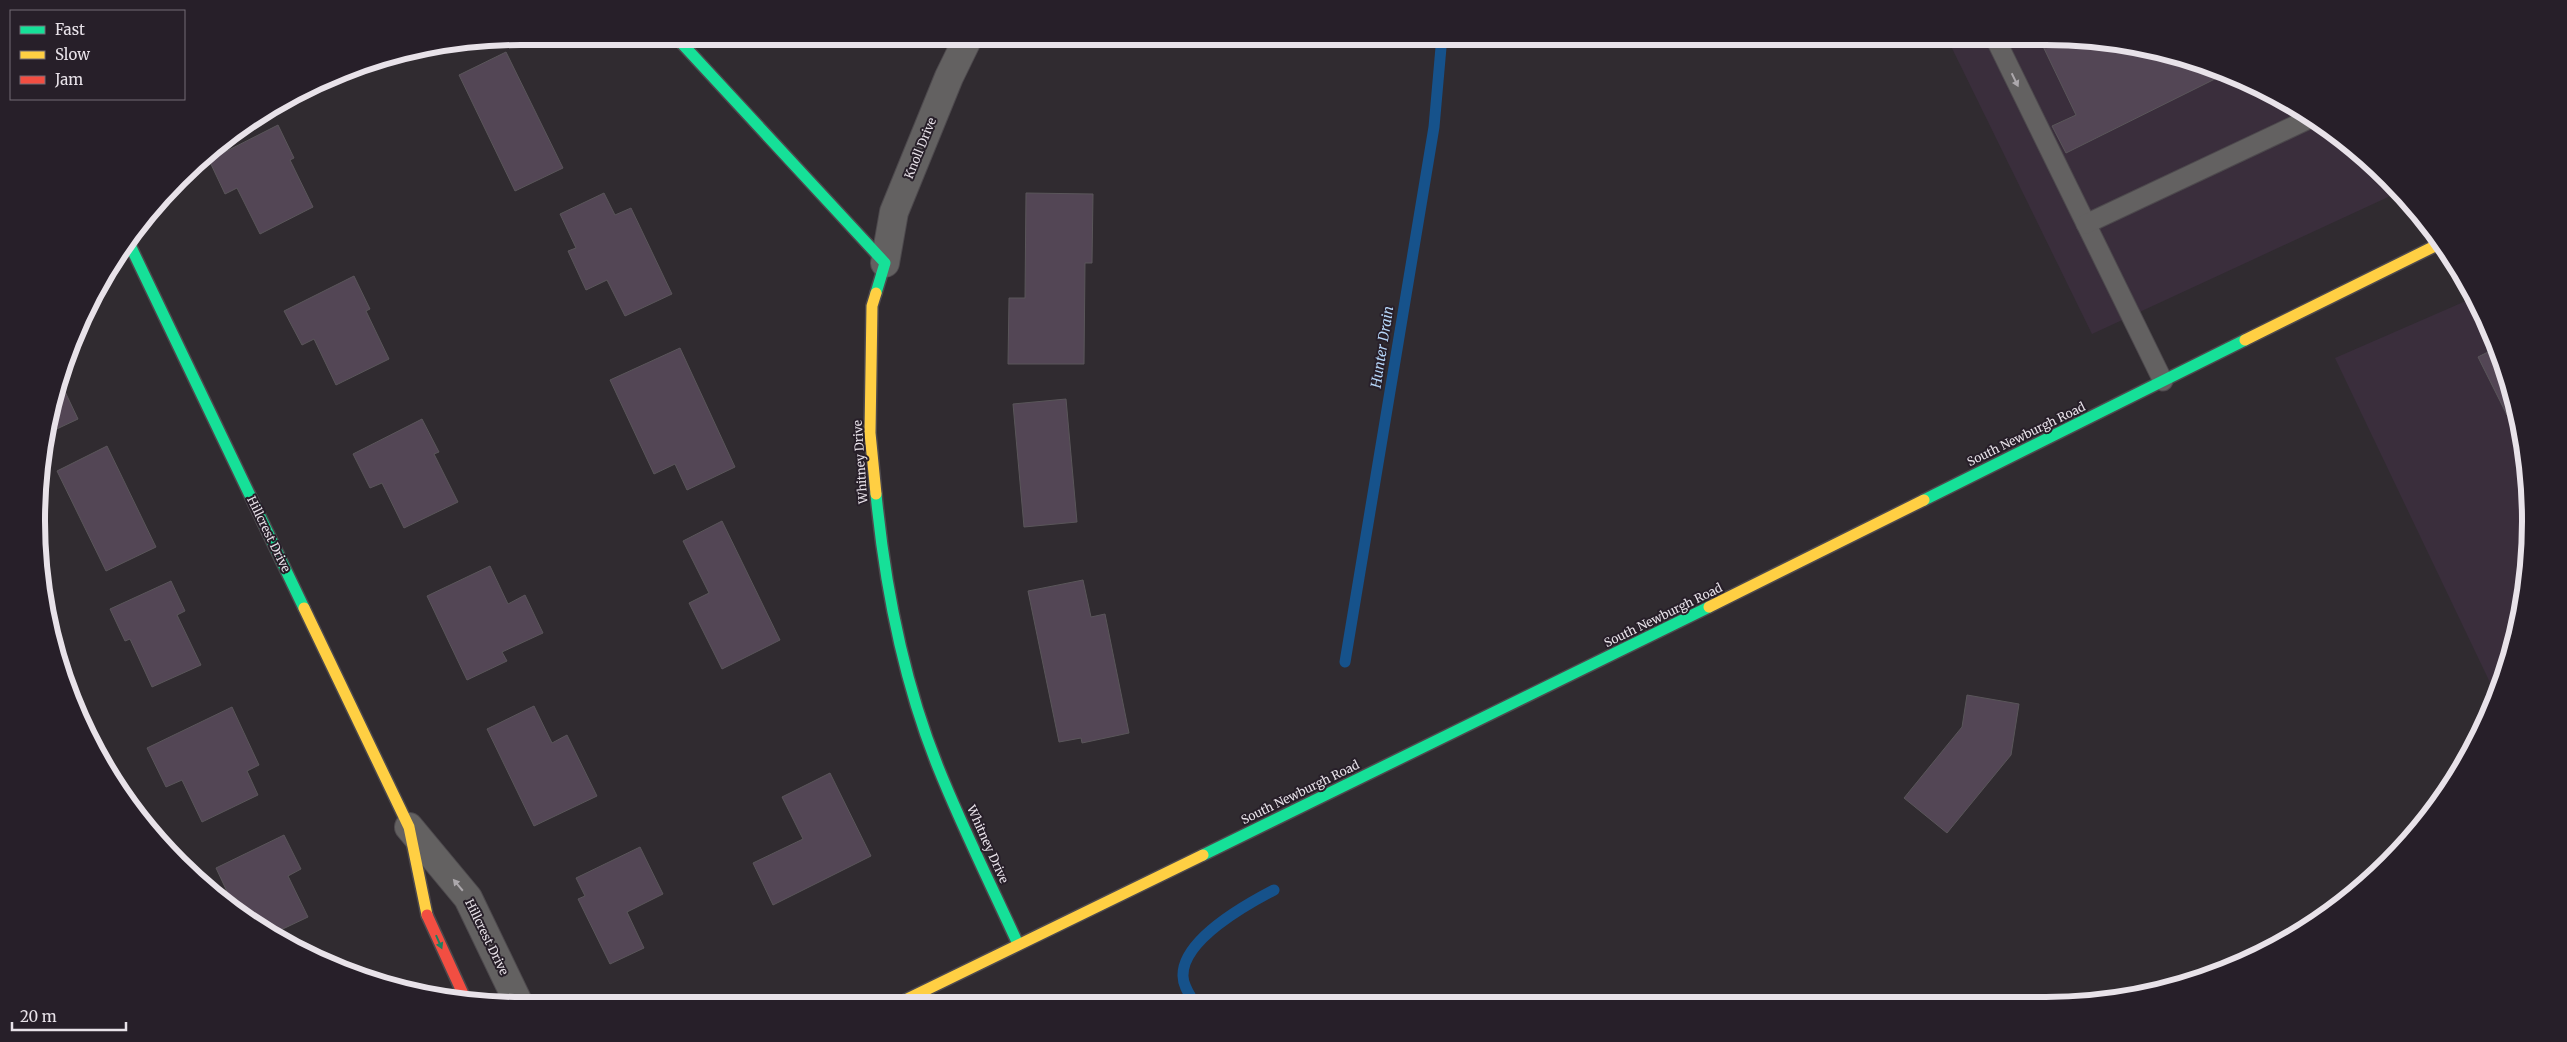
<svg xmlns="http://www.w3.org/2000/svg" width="2567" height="1042" viewBox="0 0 2567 1042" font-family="Merriweather,serif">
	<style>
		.built { fill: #3a2e3c }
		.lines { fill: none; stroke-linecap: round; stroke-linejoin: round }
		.stream { stroke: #16528b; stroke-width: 11 }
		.building { fill: #534655; stroke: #5a565a }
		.lane-casing { stroke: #4d494d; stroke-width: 21 }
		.street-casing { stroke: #4d494d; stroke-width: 30 }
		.fast-casing { stroke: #4d494d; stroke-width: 14 }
		.slow-casing { stroke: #4d494d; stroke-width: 14 }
		.jam-casing { stroke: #4d494d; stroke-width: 14 }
		.lane { stroke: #636161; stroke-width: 19 }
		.street { stroke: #636161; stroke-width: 28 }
		.fast { stroke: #16e098; stroke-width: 11 }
		.slow { stroke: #ffcf43; stroke-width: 11 }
		.jam { stroke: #f24e42; stroke-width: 11 }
		.oneway { fill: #aca8ac }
		.oneway2 { fill: #1e8060 }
		.labels { text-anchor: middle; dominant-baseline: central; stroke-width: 4; stroke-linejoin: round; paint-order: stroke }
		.street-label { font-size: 12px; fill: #e8e2e9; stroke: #271f29 }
		.water-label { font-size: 14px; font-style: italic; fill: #b6d6f9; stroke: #271f29 }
		.rim { fill: none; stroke: #e8e2e9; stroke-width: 6 }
	</style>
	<rect width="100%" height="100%" fill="#302b30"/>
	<g class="built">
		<path d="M1946 36H2046L2202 62 2288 101 2365 156 2399 192 2092 334Z"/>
		<path d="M2475 297 2481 306 2514 395 2530 489 2527 584 2505 677 2496 695 2335 358Z"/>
	</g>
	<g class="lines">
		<g class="stream">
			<path d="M1345 662 1434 127 1442 36"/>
			<path d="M1195 1004C1190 995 1183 986 1183 976 1182 940 1247 904 1274 890"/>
		</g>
	</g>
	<g class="building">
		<path d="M2038 36 2202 62 2227 73 2066 153 2052 126 2076 115Z"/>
		<path d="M506 52 563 168 515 191 459 75Z"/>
		<path d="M2232 75 2244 81 2236 85Z"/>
		<path d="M278 125 294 158 290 160 313 207 260 234 237 188 225 194 209 160Z"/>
		<path d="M604 193 615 215 631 208 672 294 625 316 607 280 586 290 568 251 576 248 560 214Z"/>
		<path d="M1026 193 1093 194 1092 263H1085L1084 364H1008L1009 298H1025Z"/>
		<path d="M354 276 370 309 366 311 389 359 336 385 314 339 302 345 284 311Z"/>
		<path d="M680 348 735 467 687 490 675 464 654 474 610 380Z"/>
		<path d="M2496 348 2514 395 2517 411 2507 415 2478 357Z"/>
		<path d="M59 379 78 419 46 434Z"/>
		<path d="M1066 399 1077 522 1024 527 1013 404Z"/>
		<path d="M422 419 439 452 434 454 458 502 404 528 382 483 370 488 353 454Z"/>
		<path d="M107 446 156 547 106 571 57 471Z"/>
		<path d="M722 521 780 640 722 669 689 603 709 593 683 541Z"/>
		<path d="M490 566 508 604 525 595 543 633 502 652 507 661 467 680 427 596Z"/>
		<path d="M1083 580 1091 617 1105 614 1129 733 1082 743 1081 738 1059 742 1028 591Z"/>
		<path d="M171 581 185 611 177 615 201 665 152 687 130 639 125 641 110 609Z"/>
		<path d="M1967 695 2019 704 2011 755 1947 833 1904 798 1962 727Z"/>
		<path d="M534 706 552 743 567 735 597 796 534 826 487 729Z"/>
		<path d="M232 707 259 765 247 771 258 795 202 822 182 780 166 787 147 748Z"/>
		<path d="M830 773 871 856 773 905 753 863 803 839 782 797Z"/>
		<path d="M284 835 301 869 288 876 308 917 270 935 246 919 236 898 231 900 216 868Z"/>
		<path d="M640 847 663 894 627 912 644 948 610 964 578 899 585 896 576 878Z"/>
	</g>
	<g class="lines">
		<g class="lane-casing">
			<g id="lane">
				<path d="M1994 36 2163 381"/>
				<path d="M2086 224 2311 118"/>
			</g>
		</g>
		<g class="street-casing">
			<g id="street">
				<path d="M885 263 894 212 949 77 969 36"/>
				<path d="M409 827 468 898 520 1006"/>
			</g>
		</g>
		<g class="fast-casing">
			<g id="fast">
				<path d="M675 36 885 263 876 293"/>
				<path d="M128 241 304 608"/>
				<path d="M876 494C885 587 903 680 938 767 962 827 991 885 1018 944"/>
				<path d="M1924 500 2245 340"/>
				<path d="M1203 855 1709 607"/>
			</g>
		</g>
		<g class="slow-casing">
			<g id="slow">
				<path d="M876 293 872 306 870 433 876 494"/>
				<path d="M2245 340 2441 243"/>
				<path d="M1709 607 1924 500"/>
				<path d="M304 608 409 827 427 915"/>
				<path d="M895 1005 1203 855"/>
			</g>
		</g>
		<g class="jam-casing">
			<path id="jam" d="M427 915 464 996"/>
		</g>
		<use href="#lane" class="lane"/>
		<use href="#street" class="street"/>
		<use href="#fast" class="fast"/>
		<use href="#slow" class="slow"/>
		<use href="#jam" class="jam"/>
	</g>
	<defs><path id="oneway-solid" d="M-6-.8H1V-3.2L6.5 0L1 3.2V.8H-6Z" transform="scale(1.25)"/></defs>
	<g class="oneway">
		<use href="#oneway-solid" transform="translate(2015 80) rotate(64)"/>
		<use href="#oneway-solid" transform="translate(458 885) rotate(-130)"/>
	</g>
	<use class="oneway2" href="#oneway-solid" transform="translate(439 942) rotate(66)"/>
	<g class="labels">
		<g class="street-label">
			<text transform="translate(920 148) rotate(-68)">Knoll Drive</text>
			<text transform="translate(2026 434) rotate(-26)">South Newburgh Road</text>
			<text transform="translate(860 462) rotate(-94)">Whitney Drive</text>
			<text transform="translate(269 534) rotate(64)">Hillcrest Drive</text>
			<text transform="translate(1663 615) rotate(-26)">South Newburgh Road</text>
			<text transform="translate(1300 792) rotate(-26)">South Newburgh Road</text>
			<text transform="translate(988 844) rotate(66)">Whitney Drive</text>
			<text transform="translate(487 937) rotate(64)">Hillcrest Drive</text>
		</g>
		<g class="water-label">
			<text transform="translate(1382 347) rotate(-81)">Hunter Drain</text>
		</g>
	</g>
	<path d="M0 0H2567V1042H0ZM521 45H2046A476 476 0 0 1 2522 521V521A476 476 0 0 1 2046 997H521A476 476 0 0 1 45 521V521A476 476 0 0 1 521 45Z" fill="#271f29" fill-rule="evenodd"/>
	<path class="rim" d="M521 45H2046A476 476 0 0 1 2522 521V521A476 476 0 0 1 2046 997H521A476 476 0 0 1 45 521V521A476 476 0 0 1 521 45Z"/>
	<rect x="10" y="10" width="175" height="90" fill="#271f29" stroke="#746d76"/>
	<rect x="20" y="26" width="25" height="8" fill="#16e098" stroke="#746d76"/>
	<text x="55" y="35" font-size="15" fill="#e8e2e9">Fast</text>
	<rect x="20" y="51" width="25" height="8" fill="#ffcf43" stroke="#746d76"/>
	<text x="55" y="60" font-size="15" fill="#e8e2e9">Slow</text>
	<rect x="20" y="76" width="25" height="8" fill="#f24e42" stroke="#746d76"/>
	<text x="55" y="85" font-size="15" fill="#e8e2e9">Jam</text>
	<path d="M12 1022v8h114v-8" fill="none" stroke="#e8e2e9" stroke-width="2.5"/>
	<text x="20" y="1022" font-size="15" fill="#e8e2e9" stroke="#271f29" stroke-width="4" paint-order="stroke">20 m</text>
</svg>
